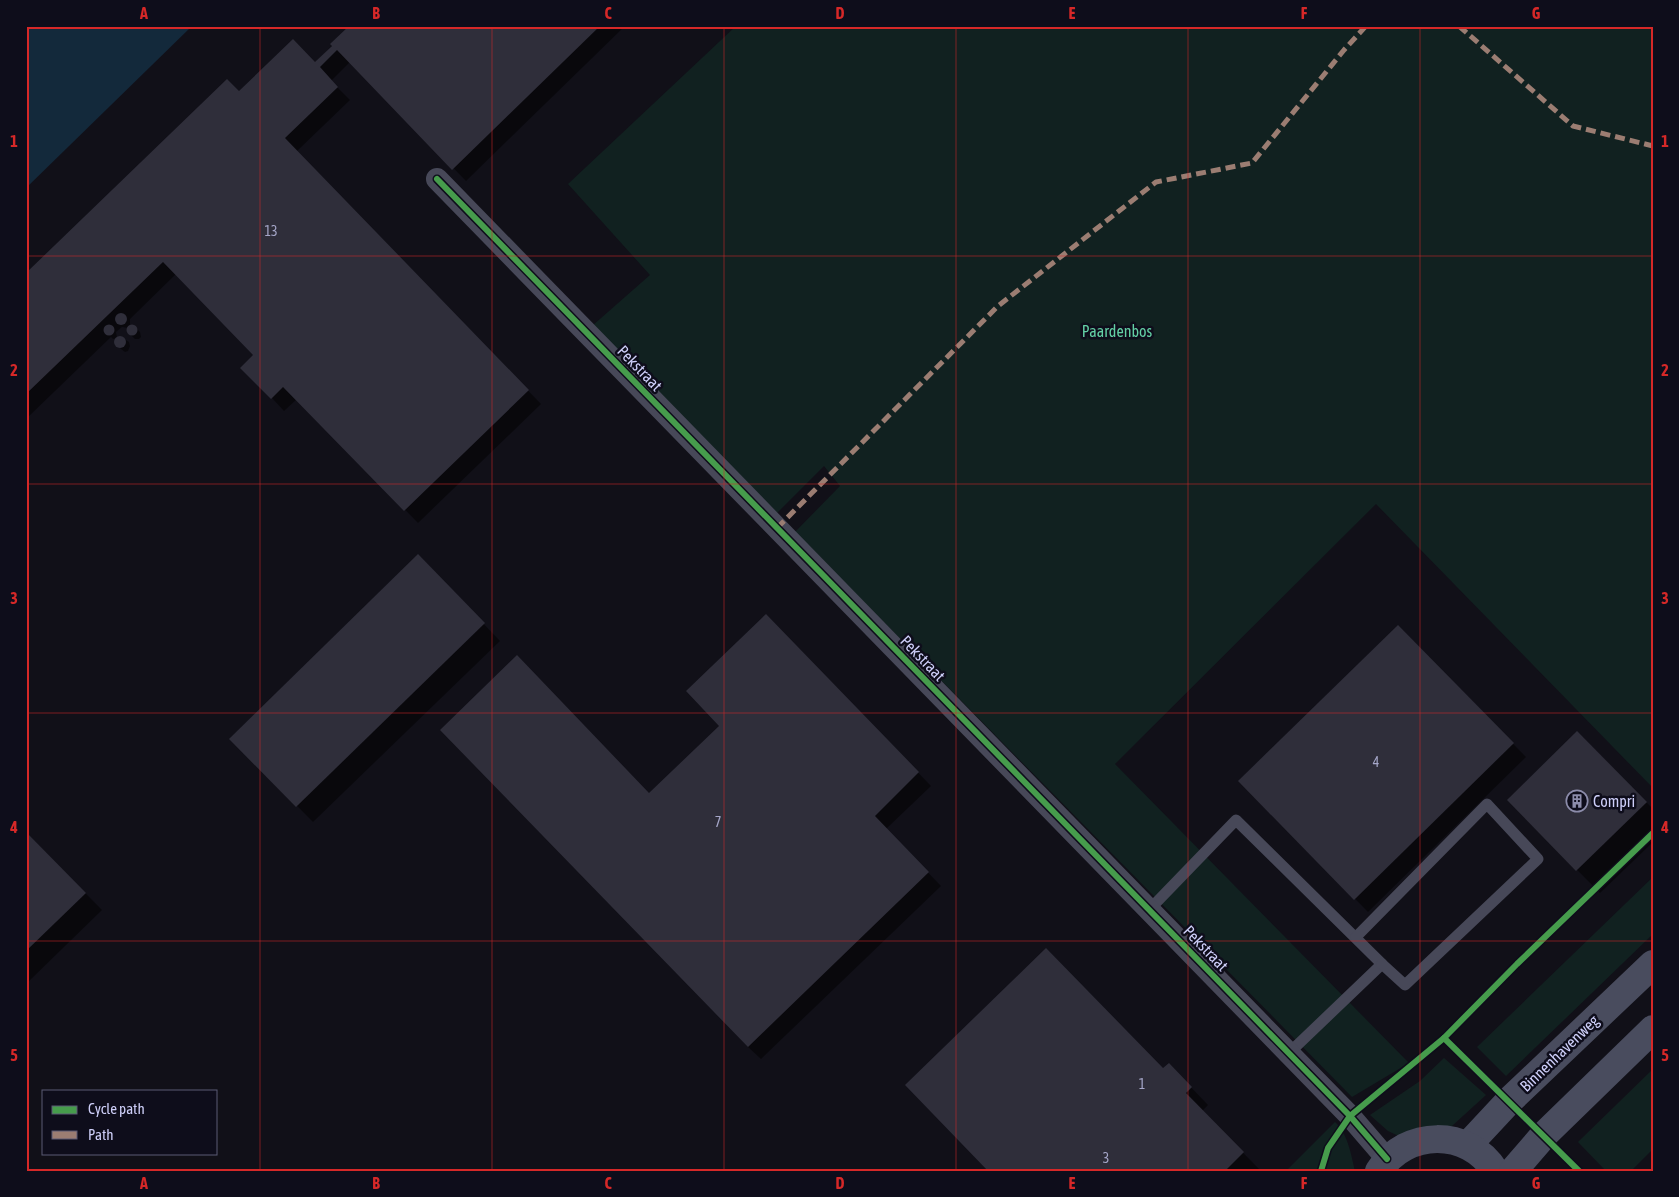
<svg xmlns="http://www.w3.org/2000/svg" width="1679" height="1197" viewBox="0 0 1679 1197" font-family="'Asap Condensed',sans-serif">
	<style>
		.green { fill: #112120 }
		.water { fill: #13293b }
		.shadow { fill: #0007 }
		.building { fill: #2f2e3a }
		.lines { fill: none; stroke-linecap: round; stroke-linejoin: round }
		.lane { stroke: #474858; stroke-width: 11 }
		.street { stroke: #474858; stroke-width: 22 }
		.secondary { stroke: #494c5e; stroke-width: 28 }
		.quiet { stroke: #9b7d72; stroke-width: 5; stroke-dasharray: 10 5; stroke-linecap: butt }
		.cycleway-casing { stroke: #0e0d1b; stroke-width: 9 }
		.cycleway { stroke: #469c4c; stroke-width: 6 }
		.grid { fill: none; stroke: #d62828; stroke-width: 1; stroke-opacity: 0.55 }
		.labels { text-anchor: middle; dominant-baseline: central; stroke-width: 5; stroke-linejoin: round; paint-order: stroke }
		.number-label { font-size: 14px; fill: #a6a7c9 }
		.park-label { font-size: 16px; fill: #63cfa5; stroke: #0e0d1b }
		.street-label { font-size: 16px; fill: #cecff9; stroke: #0e0d1b }
		.poi-label { font-size: 16px; fill: #cecff9; stroke: #0e0d1b; text-anchor: start }
		.neatline { fill: none; stroke: #d62828; stroke-width: 2 }
		.grid-label { font-size: 16px; text-anchor: middle; font-weight: bold; fill: #d62828 }
	</style>
	<rect width="100%" height="100%" fill="#111018"/>
	<g class="green">
		<path d="M736 26H1653V788L1376 504 1115 764 1409 1063 1352 1097 795 532 840 486 824 466 777 513 592 326 650 275 568 184Z"/>
		<path d="M1653 877V934L1506 1076 1477 1047Z"/>
		<path d="M1444 1058 1486 1095 1442 1135 1409 1141 1388 1131 1370 1115 1420 1081Z"/>
		<path d="M1653 1069V1149L1631 1171H1606L1578 1142Z"/>
		<path d="M1335 1122C1348 1134 1351 1154 1355 1171H1286Z"/>
	</g>
	<path class="water" d="M26 26H192L26 188Z"/>
	<g class="shadow">
		<path d="M350 26H625L466 181 350 62 331 81 350 100 296 152 541 404 418 523 297 399 284 411 272 398 255 355 176 274 130 319V325L128 327 134 326 140 332 141 337 139 339H135L129 333 128 328 122 327 116 332 117 338 113 339 111 337 26 419V275L239 93 315 64Z"/>
		<path d="M120 336 129 342 130 346 128 351 125 352 116 345 117 338Z"/>
		<path d="M435 573 500 641 313 822 231 739Z"/>
		<path d="M1398 627 1526 757 1368 912 1240 781Z"/>
		<path d="M779 628 931 786 886 829 941 886 761 1059 748 1047 650 794 721 726Z"/>
		<path d="M1601 756 1653 809V842L1600 893 1508 800Z"/>
		<path d="M26 833 102 910 26 984Z"/>
		<path d="M1163 1070 1185 1081 1208 1105 1202 1111 1260 1170 1259 1171H990Z"/>
	</g>
	<g class="building">
		<path d="M349 26H600L452 170 337 50 320 67 338 87 285 138 529 390 404 511 283 387 271 399 240 368 253 355 163 262 26 394V273L227 79 239 91 293 39 315 62 332 46 330 44Z"/>
		<circle cx="121" cy="319" r="6"/>
		<circle cx="132" cy="330" r="5.5"/>
		<circle cx="109" cy="330" r="5.5"/>
		<circle cx="120" cy="342" r="6"/>
		<path d="M418 554 485 623 296 807 229 739Z"/>
		<path d="M766 614 919 772 875 816 929 872 748 1047 440 730 517 655 649 793 719 726 686 691Z"/>
		<path d="M1398 625 1514 743 1354 900 1238 781Z"/>
		<path d="M1577 731 1647 802 1576 871 1507 800Z"/>
		<path d="M26 832 86 893 26 951Z"/>
		<path d="M1046 948 1163 1068 1169 1063 1192 1087 1186 1093 1244 1152 1225 1171H988L905 1085Z"/>
	</g>
	<g class="lines">
		<g class="lane">
			<path d="M1149 910 1236 820 1382 964 1289 1053"/>
			<path d="M1356 937 1487 804 1538 859 1405 985 1382 964"/>
		</g>
		<path class="street" d="M437 179 1350 1116 1387 1159"/>
		<g class="secondary">
			<path d="M1468 1145 1509 1101 1653 964"/>
			<path d="M1379 1171C1406 1129 1468 1128 1495 1171"/>
			<path d="M1513 1171 1544 1135 1653 1029"/>
		</g>
		<g class="quiet">
			<path d="M1459 26 1573 126 1653 146"/>
			<path d="M777 528 998 306 1156 182 1252 163 1344 50 1366 26"/>
		</g>
		<g class="cycleway-casing">
			<g id="cycleway">
				<path d="M437 179 1350 1116 1387 1159"/>
				<path d="M1444 1038 1579 1171"/>
				<path d="M1321 1171 1328 1148 1350 1116 1444 1038 1517 964 1653 833"/>
			</g>
		</g>
		<use href="#cycleway" class="cycleway"/>
	</g>
	<path class="grid" d="M260 26V1171M492 26V1171M724 26V1171M956 26V1171M1188 26V1171M1420 26V1171M26 256H1653M26 484H1653M26 713H1653M26 941H1653"/>
	<defs>
		<g id="building-ring" transform="scale(1.125)"><circle r="9.5" fill="#0e0d1b" stroke="#8c8caa" stroke-width="1.5"/><path d="M-4-6H4V6H1V3H-1V6H-4ZM-2.5-4.3h1.7v1.8h-1.7ZM.8-4.3h1.7v1.8H.8ZM-2.5-1h1.7V.8h-1.7ZM.8-1h1.7V.8H.8Z" fill="#8c8caa"/></g>
	</defs>
	<g fill-rule="evenodd">
		<use href="#building-ring" x="1577" y="801"/>
	</g>
	<g class="labels">
		<g class="number-label">
			<text x="271" y="231">13</text>
			<text x="1376" y="762">4</text>
			<text x="718" y="822">7</text>
			<text x="1142" y="1084">1</text>
			<text x="1106" y="1158">3</text>
		</g>
		<g class="park-label">
			<text x="1117" y="331">Paardenbos</text>
		</g>
		<g class="street-label">
			<text transform="translate(640 368) rotate(46)">Pekstraat</text>
			<text transform="translate(923 658) rotate(46)">Pekstraat</text>
			<text transform="translate(1206 948) rotate(46)">Pekstraat</text>
			<text transform="translate(1559 1053) rotate(-44)">Binnenhavenweg</text>
		</g>
		<g class="poi-label">
			<text x="1593" y="801">Compri</text>
		</g>
	</g>
	<rect width="1679" height="1197" fill="none" stroke="#0e0d1b" stroke-width="55"/>
	<rect x="42" y="1090" width="175" height="65" fill="#0e0d1b" stroke="#5b5b74"/>
	<rect x="52" y="1106" width="25" height="8" fill="#469c4c" stroke="#5b5b74"/>
	<text x="88" y="1114" font-size="15" fill="#cecff9">Cycle path</text>
	<rect x="52" y="1131" width="25" height="8" fill="#9b7d72" stroke="#5b5b74"/>
	<text x="88" y="1140" font-size="15" fill="#cecff9">Path</text>
	<rect x="28" y="28" width="1624" height="1142" class="neatline"/>
	<g class="grid-label">
		<text x="144" y="19">A</text>
		<text x="376" y="19">B</text>
		<text x="608" y="19">C</text>
		<text x="840" y="19">D</text>
		<text x="1072" y="19">E</text>
		<text x="1304" y="19">F</text>
		<text x="1536" y="19">G</text>
		<text x="14" y="147">1</text>
		<text x="1665" y="147">1</text>
		<text x="14" y="376">2</text>
		<text x="1665" y="376">2</text>
		<text x="14" y="604">3</text>
		<text x="1665" y="604">3</text>
		<text x="14" y="833">4</text>
		<text x="1665" y="833">4</text>
		<text x="14" y="1061">5</text>
		<text x="1665" y="1061">5</text>
		<text x="144" y="1189">A</text>
		<text x="376" y="1189">B</text>
		<text x="608" y="1189">C</text>
		<text x="840" y="1189">D</text>
		<text x="1072" y="1189">E</text>
		<text x="1304" y="1189">F</text>
		<text x="1536" y="1189">G</text>
	</g>
</svg>
